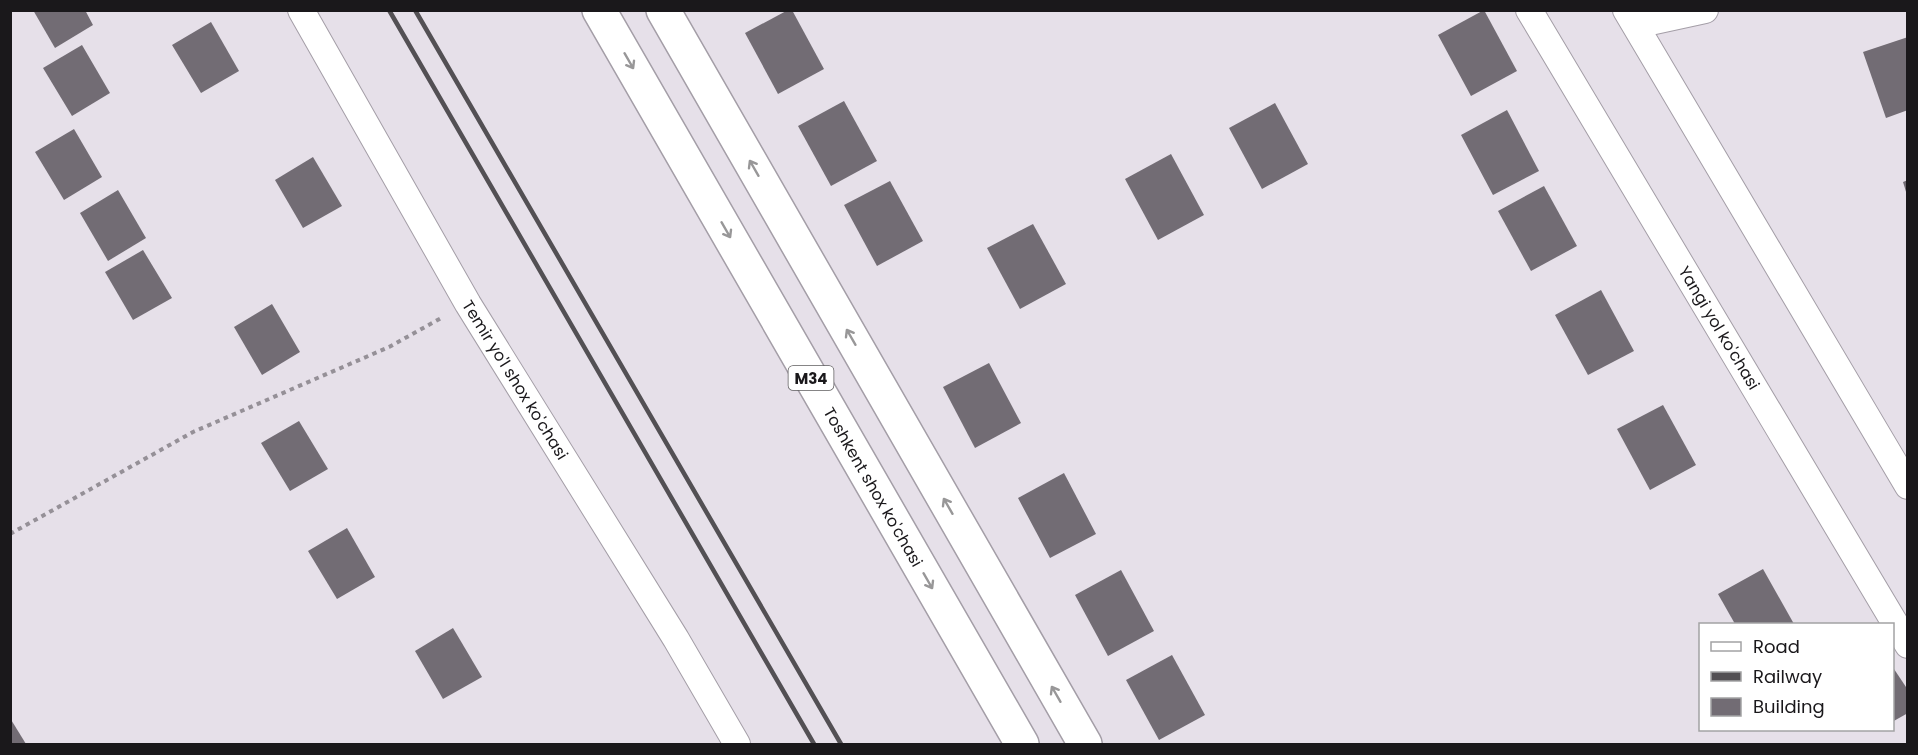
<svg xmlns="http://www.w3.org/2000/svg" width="1918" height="755" viewBox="0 0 1918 755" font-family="Poppins,sans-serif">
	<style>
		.building { fill: #726c74 }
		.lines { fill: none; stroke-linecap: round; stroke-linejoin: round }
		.minor-casing { stroke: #a49ea7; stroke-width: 28 }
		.trunk-casing { stroke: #a49ea7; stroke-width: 36 }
		.path { stroke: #959097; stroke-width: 4; stroke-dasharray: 4.5 4.5; stroke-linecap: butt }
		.minor { stroke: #fff; stroke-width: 26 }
		.trunk { stroke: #fff; stroke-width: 33 }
		.rail { stroke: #535054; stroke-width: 4.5 }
		.oneway { stroke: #989798 }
		.labels { text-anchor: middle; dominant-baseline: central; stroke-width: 4.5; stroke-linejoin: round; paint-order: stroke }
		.shield { fill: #fff; stroke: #5f5d5f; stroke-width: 1.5 }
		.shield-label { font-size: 15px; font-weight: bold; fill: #1a181b }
		.street-label { font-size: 16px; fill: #1a181b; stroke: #fff }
	</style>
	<rect width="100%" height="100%" fill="#e6e0e9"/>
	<g class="building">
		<path d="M33 10H85L93 25 55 48Z"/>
		<path d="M788 10H792L824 69 778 94 745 33Z"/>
		<path d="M1484 10 1517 71 1471 96 1438 35Z"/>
		<path d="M211 22 239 71 201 93 172 45Z"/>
		<path d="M1908 37V110L1886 118 1863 52Z"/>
		<path d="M82 45 110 93 72 116 43 68Z"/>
		<path d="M844 101 877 161 831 186 798 126Z"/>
		<path d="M1275 103 1308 164 1262 189 1229 128Z"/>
		<path d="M1507 110 1539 171 1493 195 1461 135Z"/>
		<path d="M74 129 102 177 64 200 35 152Z"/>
		<path d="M1171 154 1204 215 1158 240 1125 179Z"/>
		<path d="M313 157 342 206 303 228 275 180Z"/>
		<path d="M1908 180V195H1907L1903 182Z"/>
		<path d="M890 181 923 241 877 266 844 205Z"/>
		<path d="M1544 186 1577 246 1531 271 1498 211Z"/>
		<path d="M118 190 146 238 108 261 80 213Z"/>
		<path d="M1033 224 1066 284 1020 309 987 248Z"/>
		<path d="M143 250 172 298 133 320 105 272Z"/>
		<path d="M1601 290 1634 351 1588 375 1555 315Z"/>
		<path d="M272 304 300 352 262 375 234 327Z"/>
		<path d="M989 363 1021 423 975 448 943 387Z"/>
		<path d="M1663 405 1696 465 1650 490 1617 429Z"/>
		<path d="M299 421 328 469 290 491 261 443Z"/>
		<path d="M1064 473 1096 534 1050 558 1018 498Z"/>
		<path d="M347 528 375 577 337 599 308 551Z"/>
		<path d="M1763 569 1794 624H1735L1718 594Z"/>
		<path d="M1121 570 1154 631 1108 656 1075 595Z"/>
		<path d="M453 628 482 677 443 699 415 651Z"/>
		<path d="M1172 655 1205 715 1159 740 1126 680Z"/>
		<path d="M1892 666 1908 690V713L1892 722Z"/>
		<path d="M10 718 26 744H10Z"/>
	</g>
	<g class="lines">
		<g class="minor-casing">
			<g id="minor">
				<path d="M301 10 468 304 676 639 737 744"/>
				<path d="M1529 10 1908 645"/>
				<path d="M1626 10 1908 486"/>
				<path d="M1636 25 1705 10"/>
			</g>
		</g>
		<g class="trunk-casing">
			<g id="trunk">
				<path d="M599 10 1022 744"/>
				<path d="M663 10 1085 744"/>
			</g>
		</g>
		<path class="path" d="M10 534 193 432 389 347 443 317"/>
		<use href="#minor" class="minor"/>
		<use href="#trunk" class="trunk"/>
		<g class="rail">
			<path d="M389 10 814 744"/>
			<path d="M415 10 841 744"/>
		</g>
	</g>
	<defs><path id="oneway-shaft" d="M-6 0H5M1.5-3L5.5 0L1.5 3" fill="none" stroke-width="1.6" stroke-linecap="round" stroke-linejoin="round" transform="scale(1.5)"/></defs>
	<g class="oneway">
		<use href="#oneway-shaft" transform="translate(629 61) rotate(60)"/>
		<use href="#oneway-shaft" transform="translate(754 168) rotate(-120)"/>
		<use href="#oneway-shaft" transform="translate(726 230) rotate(60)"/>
		<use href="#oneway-shaft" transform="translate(851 337) rotate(-120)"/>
		<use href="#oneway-shaft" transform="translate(948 506) rotate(-120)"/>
		<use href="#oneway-shaft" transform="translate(928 581) rotate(60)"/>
		<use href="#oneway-shaft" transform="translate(1056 694) rotate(-120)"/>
	</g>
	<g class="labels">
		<rect class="shield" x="788.5" y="366" width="45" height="24" rx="4.5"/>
		<g class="shield-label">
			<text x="811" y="378">M34</text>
		</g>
		<g class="street-label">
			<text transform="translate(1719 328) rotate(59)">Yangi yol ko'chasi</text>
			<text transform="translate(515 380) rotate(58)">Temir yo'l shox ko'chasi</text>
			<text transform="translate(873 487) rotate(60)">Toshkent shox ko'chasi</text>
		</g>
	</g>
	<rect width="1918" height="755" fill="none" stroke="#1a181b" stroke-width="24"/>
	<rect x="1699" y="623" width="195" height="108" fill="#ffffff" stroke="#a3a3a4" stroke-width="1.5"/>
	<rect x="1711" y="642" width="30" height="9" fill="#ffffff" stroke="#a3a3a4" stroke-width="1.5"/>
	<text x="1753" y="653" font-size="18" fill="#1a181b">Road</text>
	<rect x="1711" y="672" width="30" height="9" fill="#535054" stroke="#a3a3a4" stroke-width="1.5"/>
	<text x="1753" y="683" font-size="18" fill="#1a181b">Railway</text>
	<rect x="1711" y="698" width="30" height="18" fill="#726c74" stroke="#a3a3a4" stroke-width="1.5"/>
	<text x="1753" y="713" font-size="18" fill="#1a181b">Building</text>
</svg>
